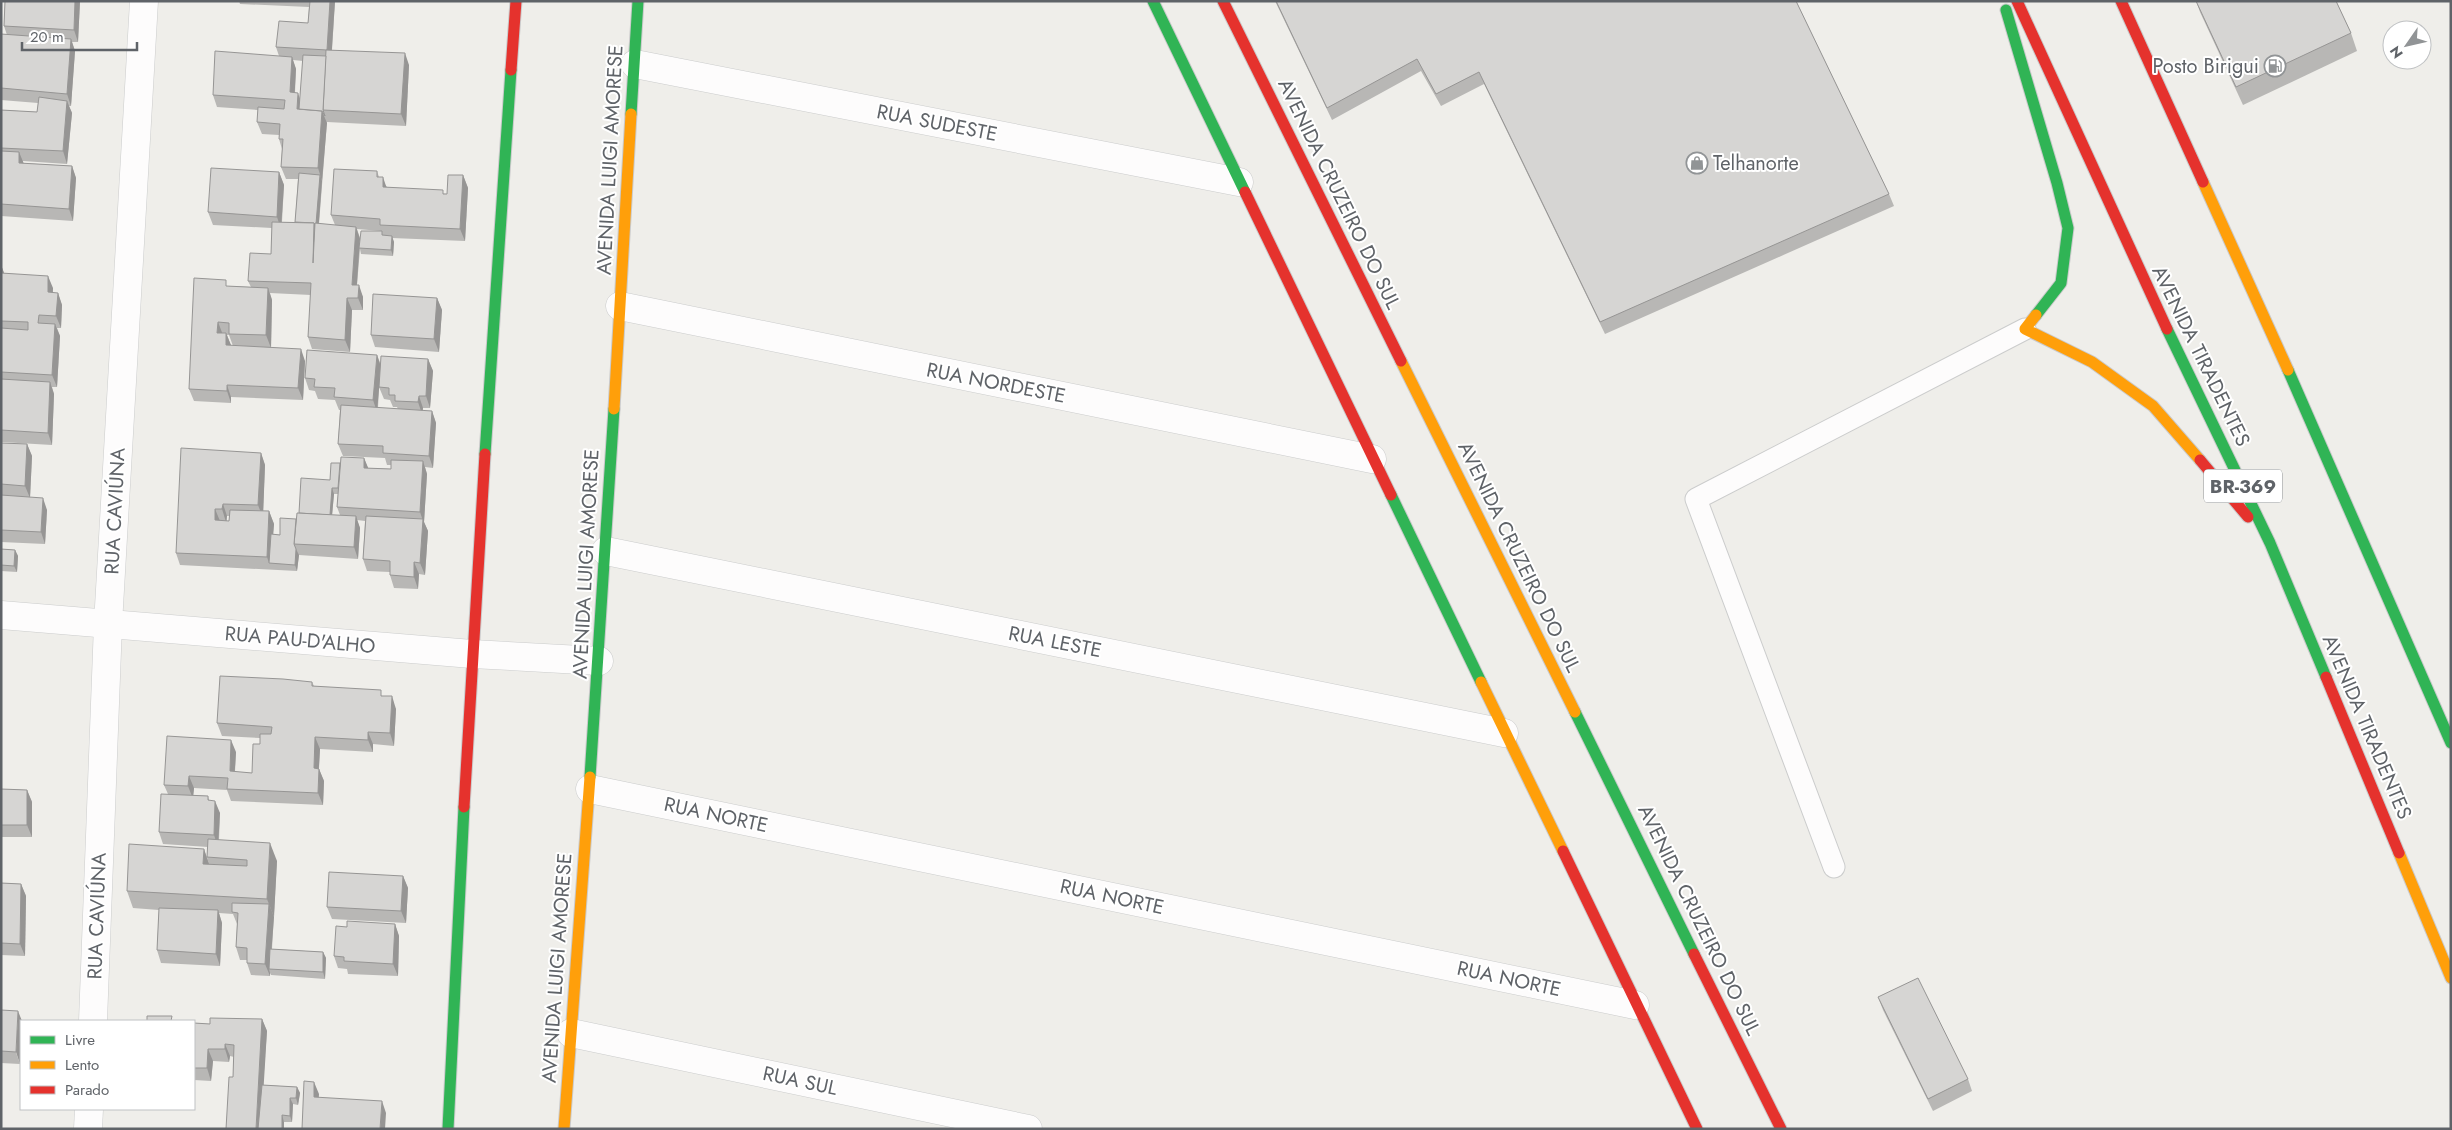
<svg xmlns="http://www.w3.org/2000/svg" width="2452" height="1130" viewBox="0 0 2452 1130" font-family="Jost,sans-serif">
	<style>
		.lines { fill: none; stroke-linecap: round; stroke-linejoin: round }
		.lane-casing { stroke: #cbcccc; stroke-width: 23 }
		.street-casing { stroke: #cbcccc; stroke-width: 29 }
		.fast-casing { stroke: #cacacb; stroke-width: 13 }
		.slow-casing { stroke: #cacacb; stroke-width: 13 }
		.jam-casing { stroke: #cacacb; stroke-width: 13 }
		.lane { stroke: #fdfcfc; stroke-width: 21 }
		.street { stroke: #fdfcfc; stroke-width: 28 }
		.fast { stroke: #30b455; stroke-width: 11 }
		.slow { stroke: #ff9f0a; stroke-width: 11 }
		.jam { stroke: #e5322d; stroke-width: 11 }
		.wall { fill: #b8b7b5; fill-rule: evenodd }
		.shaded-wall { fill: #969594 }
		.building { fill: #d6d5d3; stroke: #969594 }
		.labels { text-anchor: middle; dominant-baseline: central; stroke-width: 4; stroke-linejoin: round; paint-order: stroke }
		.shield { fill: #fff; stroke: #8f9295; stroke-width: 1 }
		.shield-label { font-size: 19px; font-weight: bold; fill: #5f6368 }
		.poi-label { font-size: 20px; fill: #5f6368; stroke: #fff; text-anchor: end }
		.street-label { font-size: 20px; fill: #5f6368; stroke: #fff }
	</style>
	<rect width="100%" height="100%" fill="#efeeea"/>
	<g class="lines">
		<g class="lane-casing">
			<path id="lane" d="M1834 867 1696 499 2025 329"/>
		</g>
		<g class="street-casing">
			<g id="street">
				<path d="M635 64 1239 182"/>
				<path d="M620 306 1372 459"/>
				<path d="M606 551 1504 733"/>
				<path d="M1 615 472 654 599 661"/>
				<path d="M590 789 1635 1005"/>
				<path d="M93 1021 108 624 144 1"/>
				<path d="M571 1033 1028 1129"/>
				<path d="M88 1129 89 1109"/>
			</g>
		</g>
		<g class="fast-casing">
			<g id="fast">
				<path d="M1153 1 1245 192"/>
				<path d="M2006 10 2057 183 2068 228 2061 283 2036 315"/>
				<path d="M631 114 638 1"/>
				<path d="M2167 329 2270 543 2326 677"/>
				<path d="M2288 370 2451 743"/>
				<path d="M485 454 511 70"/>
				<path d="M1391 495 1481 682"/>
				<path d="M1575 712 1694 954"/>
				<path d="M590 777 614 409"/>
				<path d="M448 1129 464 807"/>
			</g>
		</g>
		<g class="slow-casing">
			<g id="slow">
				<path d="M2203 182 2288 370"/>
				<path d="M2036 315 2025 329 2092 362 2153 406 2200 460"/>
				<path d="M1401 361 1575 712"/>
				<path d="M614 409 631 114"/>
				<path d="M1481 682 1563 851"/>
				<path d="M2399 853 2451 978"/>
				<path d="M564 1129 590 777"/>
			</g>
		</g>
		<g class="jam-casing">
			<g id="jam">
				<path d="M1223 1 1401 361"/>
				<path d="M2017 1 2167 329"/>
				<path d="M2121 1 2203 182"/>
				<path d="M511 70 516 1"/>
				<path d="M1245 192 1391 495"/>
				<path d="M2200 460 2248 517"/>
				<path d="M2326 677 2399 853"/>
				<path d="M464 807 485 454"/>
				<path d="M1563 851 1697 1129"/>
				<path d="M1694 954 1781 1129"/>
			</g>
		</g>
		<use href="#lane" class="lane"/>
		<use href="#street" class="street"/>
		<use href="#fast" class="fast"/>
		<use href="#slow" class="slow"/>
		<use href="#jam" class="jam"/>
	</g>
	<g class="wall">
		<path d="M5 1H80L78 42H72L75 51 71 106H69L72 113 67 164 23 161V163L72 166 76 178 73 221 1 216V110L37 112 38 103 1 100V34L7 35 4 26Z"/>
		<path d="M239 1H335L332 50 409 65 406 126 327 122V121L319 224 335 225 331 215 377 171 379 177 387 187 447 194 463 175 468 188 465 241 392 238 394 242 393 256 361 254 360 249 357 285 363 297V310H352L350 352 312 349 308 337 311 295 270 293 272 300 271 348 305 361 303 400 231 397V403L194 401 189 389 229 286 251 287 248 281 271 254 272 228 213 225 208 212 279 172 284 185 282 222H295L298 179H286L281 167 282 149 279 139V135L262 134 257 122 258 110 217 107 213 95 279 56 276 47 308 23 309 7 240 4ZM293 60 303 61 300 99 295 93 296 69ZM357 229 381 231H382L360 238ZM227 335H229L233 346H231Z"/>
		<path d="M1275 1H1796L1889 194 1894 206 1605 334 1484 84 1441 106 1421 71 1332 120Z"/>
		<path d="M2196 1H2336L2351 33 2357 51 2243 105 2200 12Z"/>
		<path d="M1 265 4 273 53 288V293H58L62 305 61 328H57L60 336 57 387H52L54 394 52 445 1 442Z"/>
		<path d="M437 298 442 310 439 352 375 347 371 335Z"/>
		<path d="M377 355 381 365 428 359 433 371 430 408H423V411H432L436 423 433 468 425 467 427 474 424 522 428 531 425 575 419 574 418 589 394 588 390 575V572L367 571 363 559 365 521 357 520 360 528 358 559 299 555 297 571 180 565 176 553 261 453 265 465 263 511H269L274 524 273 534 280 535 296 519 299 513 330 480 340 463 364 458 368 468 391 469V465H387L385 458 343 456 338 444 340 410H339L335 400 318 399 315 391 309 390 305 378ZM379 387 384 399 390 400 393 407H397L398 409 378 408ZM334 494H338L337 507 340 515H332ZM227 516H229V521H227Z"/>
		<path d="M1 443 27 444 32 456 30 497 47 510 45 544 1 542Z"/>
		<path d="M1 549 15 550 18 556 17 572 1 571Z"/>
		<path d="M312 682 314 686 383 696 396 709 394 746 373 744V752L320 749 319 769 324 781 323 805 231 801 227 790 194 788 193 795 208 796 209 800 220 813 219 840 277 861 272 949 323 952 326 958 325 979 271 975 270 973V976L251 975 247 963V960H240L236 947 237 924 233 914 219 913 222 923 220 966 161 963 157 950 159 910 133 908 127 891 204 849 209 864 207 857 208 847 163 844 159 832 168 794 164 785 236 752 235 772 252 773 260 744V738L222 736 217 723Z"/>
		<path d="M1 789 27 790 32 802V837H1Z"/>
		<path d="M403 876 408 888 406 923 332 919 327 907Z"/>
		<path d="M1 883 21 884 26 896 25 956 1 955Z"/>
		<path d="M395 924 399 936 398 976 348 974 347 969 338 968 334 956 347 927Z"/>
		<path d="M1878 997 1968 1079 1972 1091 1933 1111 1883 1010Z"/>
		<path d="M1 1010 20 1064 1 1063Z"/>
		<path d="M262 1019 267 1031 263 1085 297 1087 300 1093 298 1105 293 1104 292 1122H284L233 1077 234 1057 230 1056 229 1062 213 1061 211 1081 194 1080V1023L210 1024Z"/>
	</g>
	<g class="shaded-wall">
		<path d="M75 1H80L78 42 74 30Z"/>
		<path d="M330 1H335L331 62 327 50Z"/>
		<path d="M71 39 75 51 71 106 67 94Z"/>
		<path d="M405 53 409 65 406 126 401 114Z"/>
		<path d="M292 57 296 69 294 104 290 92Z"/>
		<path d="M298 93 302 105V115L297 109Z"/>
		<path d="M67 101 72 113 67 164 63 151Z"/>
		<path d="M322 111 327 123 322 181 318 168Z"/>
		<path d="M19 152 24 164 19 163Z"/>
		<path d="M72 166 76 178 73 221 69 209Z"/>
		<path d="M279 172 284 185 281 229 277 217Z"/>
		<path d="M320 175 322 181 318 234 313 263 314 223Z"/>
		<path d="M463 175 468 188 465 241 460 229Z"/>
		<path d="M383 177 387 189 383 187Z"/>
		<path d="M356 227 360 239 356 297 352 285Z"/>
		<path d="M392 236 394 242 393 256 391 250Z"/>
		<path d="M1 265 6 278 1 274Z"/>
		<path d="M48 276 53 288 52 304 48 292Z"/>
		<path d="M359 285 363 297V310L358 298Z"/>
		<path d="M268 288 272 300 271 348 266 335Z"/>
		<path d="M58 293 62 305 61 328 56 316Z"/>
		<path d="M347 298 352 310 350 352 345 340Z"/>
		<path d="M437 298 442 310 439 352 434 339Z"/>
		<path d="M218 322 223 335 217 333Z"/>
		<path d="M55 324 60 336 57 387 52 375Z"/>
		<path d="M226 333 231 345H226Z"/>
		<path d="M301 349 305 361 303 400 298 388Z"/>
		<path d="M377 355 381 367 377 412 373 400Z"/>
		<path d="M428 359 433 371 430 408 426 396Z"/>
		<path d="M50 382 54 394 52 445 48 433Z"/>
		<path d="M227 385 231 397V403L227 391Z"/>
		<path d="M419 396 423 408 422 414 418 402Z"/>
		<path d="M432 411 436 423 433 468 429 456Z"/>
		<path d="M27 444 32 456 30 498 25 486Z"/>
		<path d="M261 453 265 465 263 518 258 505Z"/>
		<path d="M364 458 369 470 364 468Z"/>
		<path d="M423 461 427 474 424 522 428 531 425 575 420 563 423 521 420 512Z"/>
		<path d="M332 488 334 494 331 527 329 520Z"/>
		<path d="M43 498 47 510 45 544 41 532Z"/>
		<path d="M223 504 227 516 226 522 222 509Z"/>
		<path d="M215 509 220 521 215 520Z"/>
		<path d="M269 511 274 524 271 563H269L267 557Z"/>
		<path d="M356 516 360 528 358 559 354 547Z"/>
		<path d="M296 549 299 555 297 571 295 565Z"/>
		<path d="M15 550 18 556 17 572 14 566Z"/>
		<path d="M414 562 419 574 418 589 414 577Z"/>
		<path d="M392 696 396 709 394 746 390 733Z"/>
		<path d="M368 732 373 744V752L368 740Z"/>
		<path d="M315 737 320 749 318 781 314 768Z"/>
		<path d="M231 740 236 752 234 783 230 771Z"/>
		<path d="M319 769 324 781 323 805 318 793Z"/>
		<path d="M189 776 194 788 193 799 188 786Z"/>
		<path d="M27 790 32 802V837L27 825Z"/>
		<path d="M215 801 220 813 218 847 214 835Z"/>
		<path d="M270 843 277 861 274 917 267 899Z"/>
		<path d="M204 849 210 867 203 864Z"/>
		<path d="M403 876 408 888 406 923 401 911Z"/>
		<path d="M21 884 26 896 25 956 20 944Z"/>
		<path d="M269 904 274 917 270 969H269L270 973V976L265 964Z"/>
		<path d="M218 910 222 923 220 966 216 954Z"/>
		<path d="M395 924 399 936 398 976 393 964Z"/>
		<path d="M323 952 326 958 325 979 323 972Z"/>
		<path d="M18 1011 22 1021 20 1064 16 1052Z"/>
		<path d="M262 1019 267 1031 261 1129H256Z"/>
		<path d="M225 1044 230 1056 229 1062 225 1049Z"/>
		<path d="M208 1049 213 1061 211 1081 207 1068Z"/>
		<path d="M314 1082 319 1094 318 1109 314 1097Z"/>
		<path d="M297 1087 300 1093 298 1105 296 1098Z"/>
		<path d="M290 1098 293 1104 292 1122 290 1116Z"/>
		<path d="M382 1101 386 1113 385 1129H380Z"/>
		<path d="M282 1115 284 1122V1129H282Z"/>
	</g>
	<g class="building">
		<path d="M5 1H75L74 30 4 26Z"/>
		<path d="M310 1H330L327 50 276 47 279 21 308 23Z"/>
		<path d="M1276 1H1796L1889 194 1600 322 1479 72 1436 94 1417 59 1327 108Z"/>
		<path d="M2196 1H2336L2351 33 2236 87Z"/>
		<path d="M1 34 71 39 67 94 1 88Z"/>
		<path d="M326 50 405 53 401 114 323 110Z"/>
		<path d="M215 51 292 57 290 92 298 93 297 109 322 111 318 168 281 167 283 139H279L280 124 257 122 258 107 284 109 285 100 213 95Z"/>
		<path d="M303 55 326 56 323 110 325 116 322 111 299 109Z"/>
		<path d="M39 97 67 101 63 151 1 148V110L37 112Z"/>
		<path d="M1 151 19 152V163L72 166 69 209 1 204Z"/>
		<path d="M211 168 279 172 277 217 208 212Z"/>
		<path d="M334 169 377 171V177H383V187L443 190V194H447L448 175H463L460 229 380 225V219L331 215Z"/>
		<path d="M299 173 320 175 316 224 315 223V226L314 223 295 222Z"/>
		<path d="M272 222 314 223 313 263 315 223 356 227 352 285H359L358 298H347L345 340 308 337 311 283 248 281 250 253 271 254Z"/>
		<path d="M361 231H382V235L392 236 391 250 359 248Z"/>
		<path d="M1 273 48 276V292L58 293 56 316 39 315 38 323 55 324 52 375 1 372V328L28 330V322L1 321Z"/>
		<path d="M194 278 226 280V286L268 288 266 335 229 334V323L218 322 217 333H226V345L301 349 298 388 227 385V391L189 389Z"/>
		<path d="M373 294 437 298 434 339 371 335Z"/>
		<path d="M307 350 377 355 373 400 334 397 335 388 314 387 315 379 305 378Z"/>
		<path d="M381 356 428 359 426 396H419L418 402 395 401V395H389V388L379 387Z"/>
		<path d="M1 379 50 382 48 433 1 430Z"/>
		<path d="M341 405 432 411 429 456 383 453V446L338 444Z"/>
		<path d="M1 443 27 444 25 486 1 484Z"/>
		<path d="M181 448 261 453 258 505 223 504 222 509H215V520L229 521 230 510 269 511 267 557 176 553Z"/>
		<path d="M341 457 364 458V468L391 469V460L423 461 420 512 337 507Z"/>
		<path d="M331 463H340L338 488H332L330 515 299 513 301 478 330 480Z"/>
		<path d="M1 495 43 498 41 532 1 530Z"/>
		<path d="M297 513 356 516 354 547 294 544Z"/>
		<path d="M366 516 423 519 420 563 414 562V577L390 575V561L363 559Z"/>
		<path d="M280 518 296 519 294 544 296 549 295 565 269 563 271 534 280 535Z"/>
		<path d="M1 549 15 550 14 566 1 565Z"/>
		<path d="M220 676 283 679 312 682V686L381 690V696H392L390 733 368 732V740L315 737 314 768 319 769 318 793 227 789 228 778 189 776 188 786 164 785 167 736 231 740 230 771 252 773 253 744H260V734H271L272 727 217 723Z"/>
		<path d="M1 789 27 790V825H1Z"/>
		<path d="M161 794 208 796V800L215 801 214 835 159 832Z"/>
		<path d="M208 839 270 843 267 899 127 891 129 844 204 849 203 864 247 866V860L207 857Z"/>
		<path d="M329 872 403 876 401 911 327 907Z"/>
		<path d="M1 883 21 884 20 944 1 943Z"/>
		<path d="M232 903 269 904 265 964 247 963V948L236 947 238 913 232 912Z"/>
		<path d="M159 908 218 910 216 954 157 950Z"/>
		<path d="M347 921 395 924 393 964 344 961V957L334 956 336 926 347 927Z"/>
		<path d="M270 949 323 952V972L269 969Z"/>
		<path d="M1918 978 1968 1079 1928 1099 1878 997Z"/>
		<path d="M1 1010 18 1011 16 1052 1 1051Z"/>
		<path d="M147 1016H172L171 1021H147Z"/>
		<path d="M210 1018 262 1019 256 1129H226L229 1077H233L234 1045 225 1044V1049H208L207 1068H194V1023L210 1024Z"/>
		<path d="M304 1081 314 1082V1097L382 1101 380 1129H302Z"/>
		<path d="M262 1085 297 1087 296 1098H290V1116L282 1115V1129H258Z"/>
	</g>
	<defs>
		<g id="fuel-ring" transform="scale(1.125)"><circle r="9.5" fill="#fff" stroke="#919496" stroke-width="1.5"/><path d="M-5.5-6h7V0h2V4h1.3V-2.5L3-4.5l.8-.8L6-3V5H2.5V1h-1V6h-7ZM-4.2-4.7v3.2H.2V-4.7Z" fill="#919496"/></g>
		<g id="shop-ring" transform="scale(1.125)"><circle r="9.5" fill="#fff" stroke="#919496" stroke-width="1.5"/><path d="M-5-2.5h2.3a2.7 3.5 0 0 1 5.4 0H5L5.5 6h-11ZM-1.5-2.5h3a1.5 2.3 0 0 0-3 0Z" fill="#919496"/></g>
	</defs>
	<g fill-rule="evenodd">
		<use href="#fuel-ring" x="2275" y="66"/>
		<use href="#shop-ring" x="1697" y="163"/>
	</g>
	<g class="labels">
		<rect class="shield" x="2204" y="469.5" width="78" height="33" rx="4"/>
		<g class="shield-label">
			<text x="2243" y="486">BR-369</text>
		</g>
		<g class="poi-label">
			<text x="2259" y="66">Posto Birigui</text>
			<text x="1713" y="163" text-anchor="start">Telhanorte</text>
		</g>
		<g class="street-label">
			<text transform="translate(937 123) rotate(11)">RUA SUDESTE</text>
			<text transform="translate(610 160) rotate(-87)">AVENIDA LUIGI AMORESE</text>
			<text transform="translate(1339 194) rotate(64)">AVENIDA CRUZEIRO DO SUL</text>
			<text transform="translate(2201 356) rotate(64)">AVENIDA TIRADENTES</text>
			<text transform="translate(996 383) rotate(11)">RUA NORDESTE</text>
			<text transform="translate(115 511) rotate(-87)">RUA CAVIÚNA</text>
			<text transform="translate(1519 557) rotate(64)">AVENIDA CRUZEIRO DO SUL</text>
			<text transform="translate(586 564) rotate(-87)">AVENIDA LUIGI AMORESE</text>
			<text transform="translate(300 640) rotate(5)">RUA PAU-D'ALHO</text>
			<text transform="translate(1055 642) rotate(11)">RUA LESTE</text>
			<text transform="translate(2367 727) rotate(67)">AVENIDA TIRADENTES</text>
			<text transform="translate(716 815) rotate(12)">RUA NORTE</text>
			<text transform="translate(1112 897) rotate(12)">RUA NORTE</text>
			<text transform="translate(97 916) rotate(-88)">RUA CAVIÚNA</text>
			<text transform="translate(1699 920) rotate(64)">AVENIDA CRUZEIRO DO SUL</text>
			<text transform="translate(557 968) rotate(-86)">AVENIDA LUIGI AMORESE</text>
			<text transform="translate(1509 979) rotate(12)">RUA NORTE</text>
			<text transform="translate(800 1081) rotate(12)">RUA SUL</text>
		</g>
	</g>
	<rect width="2452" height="1130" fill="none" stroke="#5f6368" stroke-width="5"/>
	<rect x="20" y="1020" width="175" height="90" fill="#ffffff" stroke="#bfc1c3"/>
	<rect x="30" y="1036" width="25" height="8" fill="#30b455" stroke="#bfc1c3"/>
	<text x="65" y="1045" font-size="15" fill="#5f6368">Livre</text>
	<rect x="30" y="1061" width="25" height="8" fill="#ff9f0a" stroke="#bfc1c3"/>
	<text x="65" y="1070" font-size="15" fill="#5f6368">Lento</text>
	<rect x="30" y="1086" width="25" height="8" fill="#e5322d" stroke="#bfc1c3"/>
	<text x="65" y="1095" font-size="15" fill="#5f6368">Parado</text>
	<g transform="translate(2407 45) rotate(236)"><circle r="24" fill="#ffffff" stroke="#bfc1c3"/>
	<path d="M0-4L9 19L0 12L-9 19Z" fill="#919496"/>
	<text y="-8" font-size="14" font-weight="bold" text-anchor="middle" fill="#5f6368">N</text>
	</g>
	<path d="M22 42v8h115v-8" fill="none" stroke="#5f6368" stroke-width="2.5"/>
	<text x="30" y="42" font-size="15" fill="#5f6368" stroke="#ffffff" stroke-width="4" paint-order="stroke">20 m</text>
</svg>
